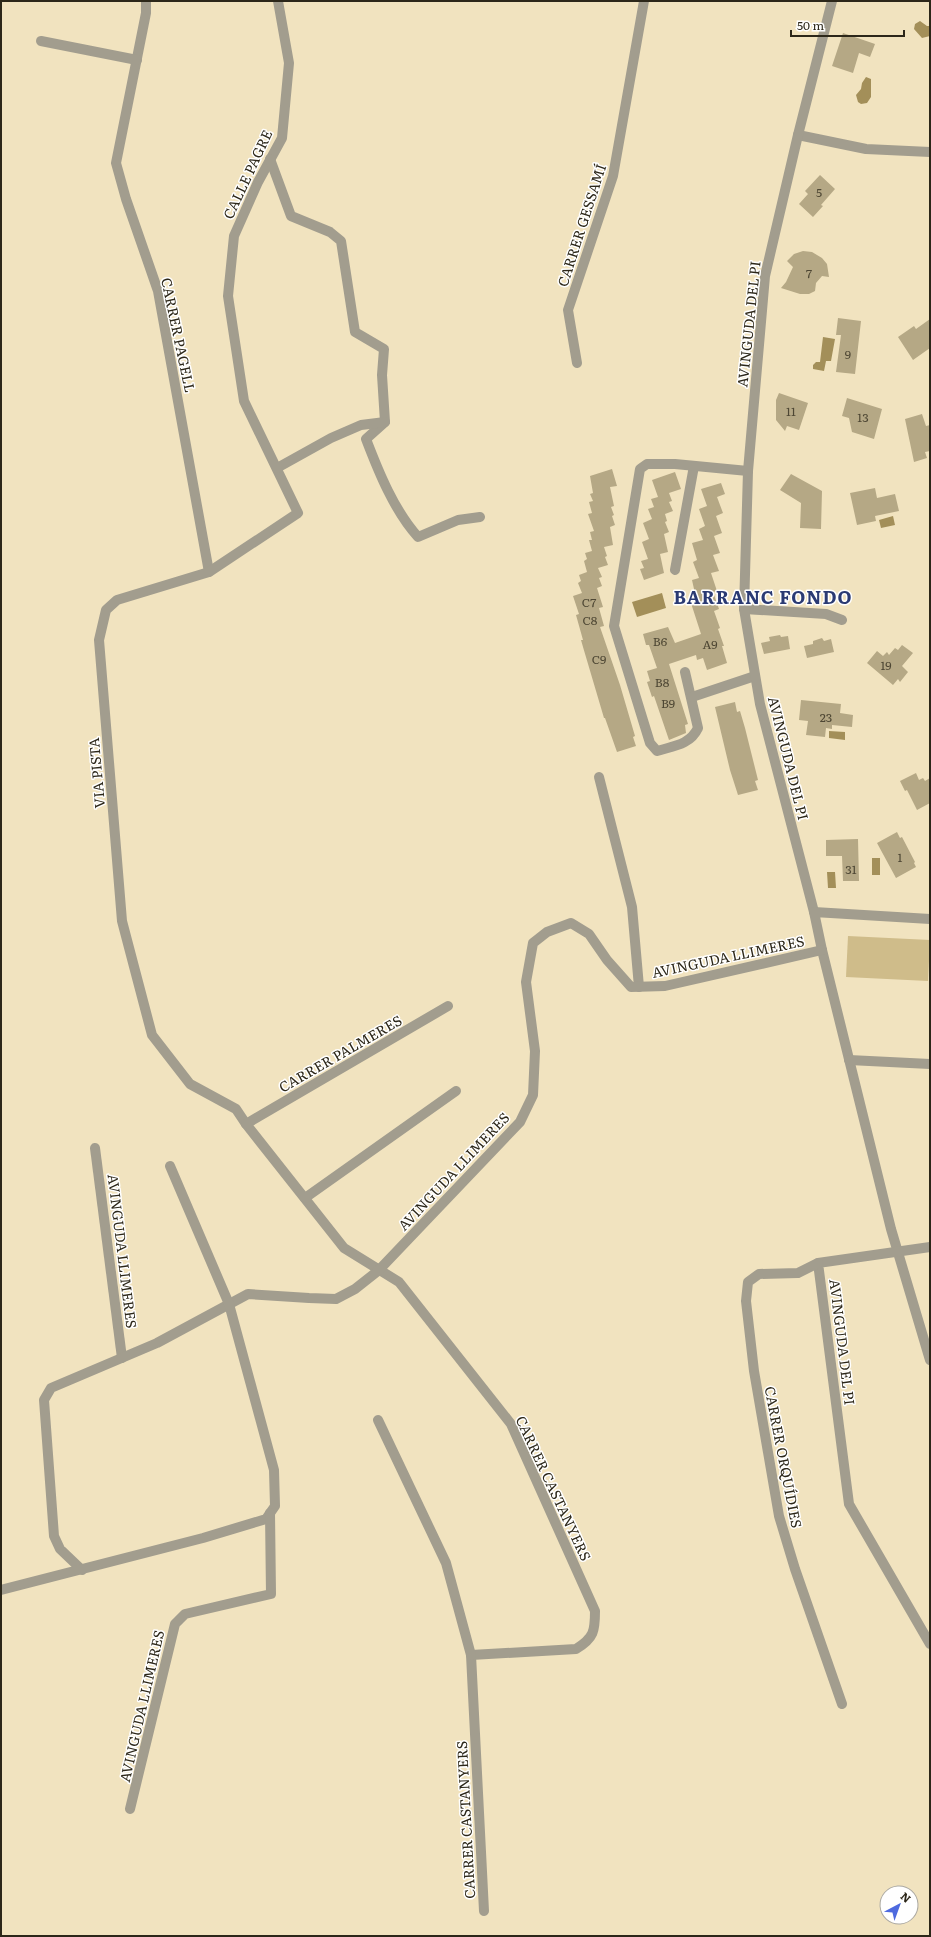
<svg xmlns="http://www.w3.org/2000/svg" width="931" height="1937" viewBox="0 0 931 1937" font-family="Literata,serif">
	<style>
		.green { fill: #cfbc8a }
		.water { fill: #a38f59 }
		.building { fill: #b5a885 }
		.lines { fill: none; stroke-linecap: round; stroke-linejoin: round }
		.minor { stroke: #a29d8e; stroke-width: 10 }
		.labels { text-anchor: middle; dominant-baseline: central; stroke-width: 3; stroke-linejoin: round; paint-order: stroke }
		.number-label { font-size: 12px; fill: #4e4734 }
		.street-label { font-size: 14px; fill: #2c2719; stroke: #fff }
		.district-label { font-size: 18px; font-weight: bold; letter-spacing: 1px; fill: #2a3a73; stroke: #fff }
	</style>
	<rect width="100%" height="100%" fill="#f1e3bf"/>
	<path class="green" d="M848 936 930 940 928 981 846 977Z"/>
	<g class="water">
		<path d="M920 21 927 26H930V36L922 38 914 29 915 24Z"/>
		<path d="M866 77 871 79V97L867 103 861 104 858 102 856 95 861 89 862 83Z"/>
		<path d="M823 337 835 339 831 361H826L824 371 813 369V365L816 362H820Z"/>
		<path d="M893 516 895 525 881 528 879 520Z"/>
		<path d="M662 593 666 608 637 617 632 602Z"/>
		<path d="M829 731 845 732V740L829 738Z"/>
		<rect x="872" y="858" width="8" height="17"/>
		<path d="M827 872H835L836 888H828Z"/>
	</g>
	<g class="building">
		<path d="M843 33 875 44 870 57 859 53 853 73 832 66Z"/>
		<path d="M820 175 835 189 821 205 823 206 813 217 799 204 808 194 805 191Z"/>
		<path d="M803 251 812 252 822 258 827 264 829 277 822 276 816 283 815 291 809 294H800L781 288 786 282 793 267 787 261 794 254Z"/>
		<path d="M838 318 861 321 855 374 836 372 841 335H836Z"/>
		<path d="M930 319V348L913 360 898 337 914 326 916 329Z"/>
		<path d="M779 393 808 403 799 430 787 426 785 431 776 420V400Z"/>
		<path d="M847 398 882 409 874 439 852 432 849 418 842 416Z"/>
		<path d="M922 414 926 426 930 425V451L925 452 927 458 914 462 905 419Z"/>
		<path d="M612 469 617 486 610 487 614 506 611 507 614 515 612 516 615 525 610 527 613 545 604 547 607 556 605 557 608 565 598 568 602 577 599 578 602 586 597 588 603 607 599 608 604 626 600 627 620 685 635 736 633 737 636 746 617 752 605 718H604L583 647 581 640H583L576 615 579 614 573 596 582 593 578 583 581 581 579 575 587 572 584 561 587 559 585 553 592 551 589 540H592L590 532 594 531 588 514 592 513 589 502 593 501 590 494 593 493 590 476Z"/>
		<path d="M675 472 681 489 669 493 672 501 669 502 673 511 665 514 667 521 665 522 669 532 664 534 668 552 660 554 664 573 644 580 640 569 644 568 641 561 648 559 642 542 649 539 643 523 652 519 648 509 654 507 651 499 658 497 652 480Z"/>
		<path d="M791 474 822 491 821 529 800 528 801 503 780 490Z"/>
		<path d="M721 483 725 494 717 497 723 513 716 516 722 533 714 536 720 553 713 555 719 571 711 573 717 591 713 592 719 609 714 611 720 628 718 629 724 646H722L727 663 707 670 703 658 697 660 696 655 669 664 688 724 685 725 686 733 669 740 654 696 652 697 647 682 650 681 647 671 657 668 649 645H646L643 634 668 627 675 643 701 634 690 600 696 598 692 580 699 578 693 562 697 560 692 543 703 540 699 529 705 526 699 509 707 506 701 489Z"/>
		<path d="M875 488 877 498 895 494 899 511 875 516 876 521 857 525 850 493Z"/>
		<path d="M780 635 781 637 788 636 790 649 764 654 761 643 770 641 769 637Z"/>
		<path d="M822 638 824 641 831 639 834 652 807 658 804 646 813 644V641Z"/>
		<path d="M902 645 913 653 902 666 908 672 900 682 898 679 893 685 867 663 877 651 883 656 887 652 889 655 895 648 898 650Z"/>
		<path d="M801 700 841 704 840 713 853 715 852 727 832 725V729L826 728 825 737 806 735 808 721 799 720Z"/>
		<path d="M735 702 737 712 740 711 745 728 758 780 755 781 758 790 738 795 730 770 715 707Z"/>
		<path d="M916 773 919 780 923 778 925 781 930 778V803L917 810 907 790 905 791 900 781Z"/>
		<path d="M897 832 900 838 902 837 915 862 914 863 916 867 896 878 877 843Z"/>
		<path d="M858 839 859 881H843L842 856H826V840Z"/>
	</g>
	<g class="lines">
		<g class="minor">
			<path d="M146 1V13L116 163 126 199 158 291 209 572"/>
			<path d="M278 1 289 63 282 138 258 182 234 236 228 296 244 401 298 513 209 572 117 600 106 610 99 640 122 921 152 1035 190 1084 236 1109 246 1124 344 1248 399 1282 511 1424 595 1611C595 1631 594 1638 576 1649L471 1655 484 1911"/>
			<path d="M41 41 137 60"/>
			<path d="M798 135 866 149 930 152"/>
			<path d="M270 159 291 216 330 232 341 241 355 332 384 349 382 375 385 422 366 439C379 473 394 510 418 537L458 520 480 517"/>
			<path d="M577 363 568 310 613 176 644 1"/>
			<path d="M277 468 331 438 361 425 385 422"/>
			<path d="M675 570 694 466"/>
			<path d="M744 609 826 614 842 620"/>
			<path d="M685 672 698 728C690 745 673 746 657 751L650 743 614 626 640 469 647 464H675L748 471"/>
			<path d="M692 697 755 676"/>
			<path d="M599 777 632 907 639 987"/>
			<path d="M814 912 760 704 744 609 748 471 765 276 798 135 832 1"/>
			<path d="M930 919 814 912 822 950 891 1229 930 1360"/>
			<path d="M849 1060 930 1064"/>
			<path d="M246 1124 448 1006"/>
			<path d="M95 1148 122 1358"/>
			<path d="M305 1198 456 1091"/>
			<path d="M930 1247 818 1263 849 1504 930 1644"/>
			<path d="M818 1263 798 1273 759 1274 748 1282 746 1301 754 1371 779 1516 795 1569 842 1704"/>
			<path d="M378 1420 446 1563 471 1655"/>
			<path d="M82 1570 60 1549 54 1536 44 1400 51 1388 157 1343 248 1294 309 1298 336 1299 355 1289 379 1270 520 1122 533 1095 535 1051 526 982 533 943 547 932 571 923 589 934 607 960 631 987 665 986 822 950"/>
			<path d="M1 1590 203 1538 266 1519 275 1506 274 1470 229 1304 170 1166"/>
			<path d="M130 1809 175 1624 185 1614 271 1594 270 1513"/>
		</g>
	</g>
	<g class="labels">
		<g class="number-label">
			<text x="819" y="192">5</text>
			<text x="809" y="273">7</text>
			<text x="848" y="354">9</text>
			<text x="791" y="411">11</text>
			<text x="863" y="417">13</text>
			<text x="589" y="602">C7</text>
			<text x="590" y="620">C8</text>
			<text x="660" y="641">B6</text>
			<text x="710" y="644">A9</text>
			<text x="599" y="659">C9</text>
			<text x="886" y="665">19</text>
			<text x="662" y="682">B8</text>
			<text x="668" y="703">B9</text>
			<text x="826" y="717">23</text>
			<text x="900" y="857">1</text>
			<text x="851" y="869">31</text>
		</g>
		<g class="street-label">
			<text transform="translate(247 174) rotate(-65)">CALLE PAGRE</text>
			<text transform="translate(581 225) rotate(-72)">CARRER GESSAMÍ</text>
			<text transform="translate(748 324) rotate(-84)">AVINGUDA DEL PI</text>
			<text transform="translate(179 335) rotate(78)">CARRER PAGELL</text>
			<text transform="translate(789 758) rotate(76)">AVINGUDA DEL PI</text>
			<text transform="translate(96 773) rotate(-95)">VIA PISTA</text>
			<text transform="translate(728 956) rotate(-12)">AVINGUDA LLIMERES</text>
			<text transform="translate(340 1053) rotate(-30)">CARRER PALMERES</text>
			<text transform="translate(453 1171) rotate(-47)">AVINGUDA LLIMERES</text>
			<text transform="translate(123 1251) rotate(83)">AVINGUDA LLIMERES</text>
			<text transform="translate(843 1342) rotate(83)">AVINGUDA DEL PI</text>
			<text transform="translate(784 1457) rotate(79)">CARRER ORQUÍDIES</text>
			<text transform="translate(554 1488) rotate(65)">CARRER CASTANYERS</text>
			<text transform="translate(141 1706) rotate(-77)">AVINGUDA LLIMERES</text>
			<text transform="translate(465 1820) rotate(-93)">CARRER CASTANYERS</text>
		</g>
		<g class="district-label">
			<text x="763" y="596">BARRANC FONDO</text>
		</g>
	</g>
	<rect width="931" height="1937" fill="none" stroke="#2c2719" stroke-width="4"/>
	<g transform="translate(899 1905) rotate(41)"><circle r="19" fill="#ffffff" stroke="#aba9a3"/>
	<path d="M0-3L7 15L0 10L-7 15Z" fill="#4e6adf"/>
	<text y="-6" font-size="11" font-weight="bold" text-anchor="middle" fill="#2c2719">N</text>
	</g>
	<path d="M791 30v6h113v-6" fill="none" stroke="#2c2719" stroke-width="2"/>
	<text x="797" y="30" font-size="12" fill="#2c2719" stroke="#ffffff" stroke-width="3" paint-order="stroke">50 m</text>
</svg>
